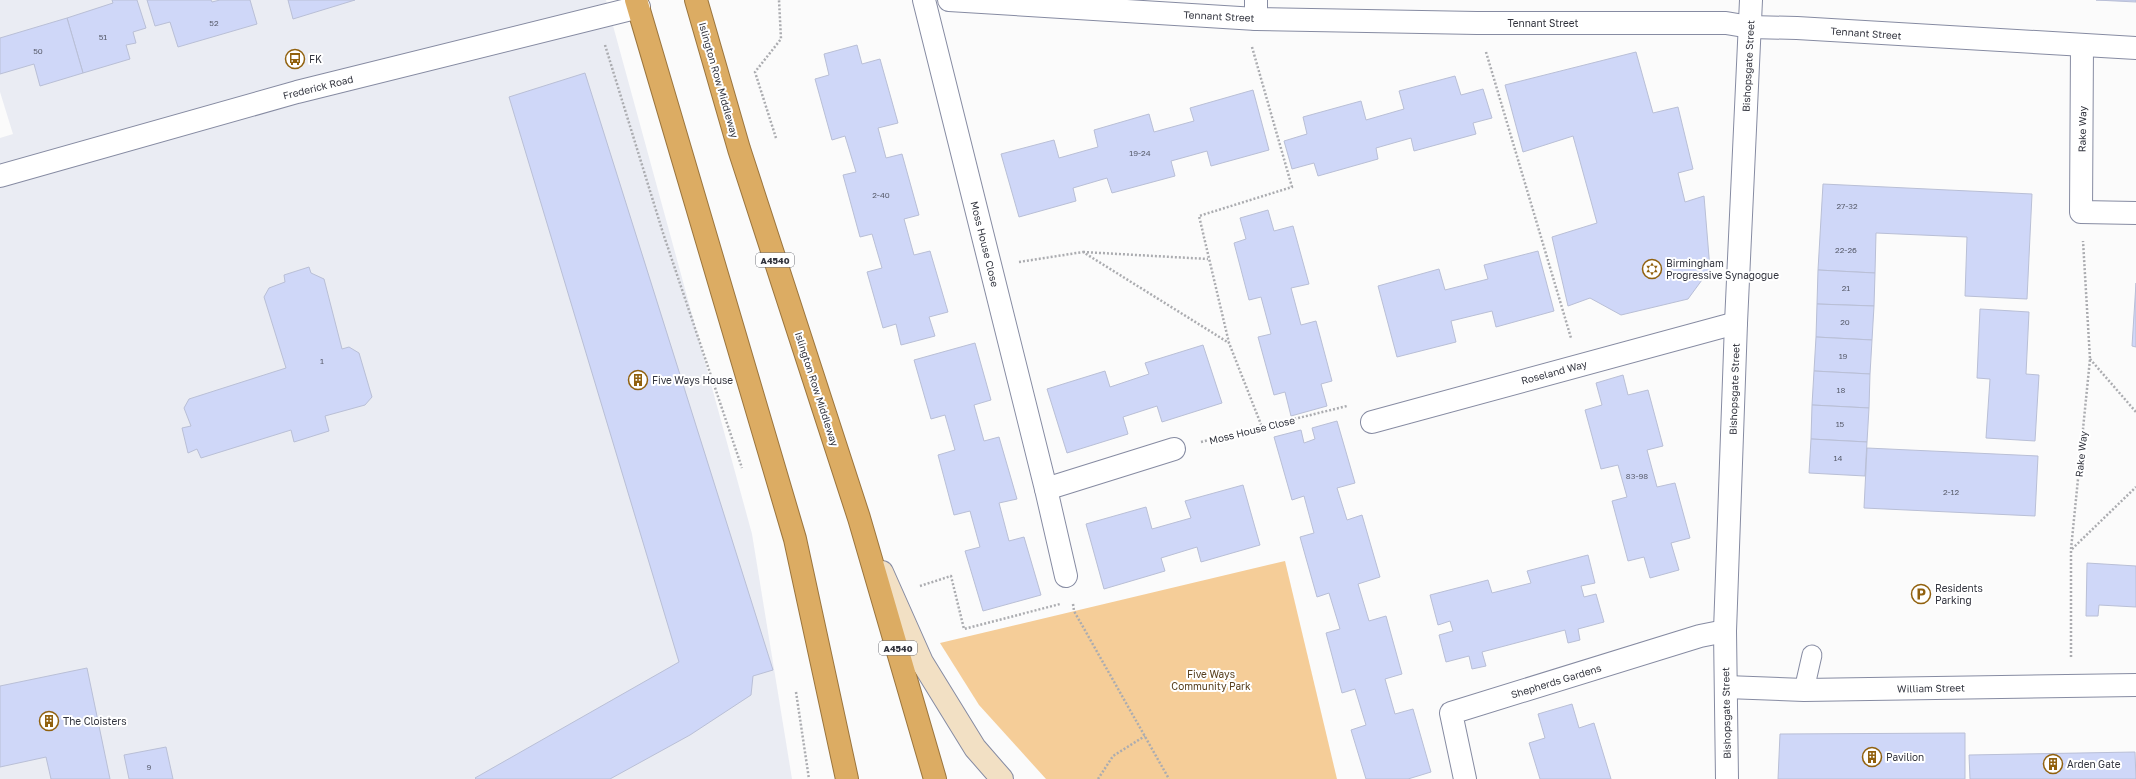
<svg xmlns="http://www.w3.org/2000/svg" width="2136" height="779" viewBox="0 0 2136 779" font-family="'Golos Text',sans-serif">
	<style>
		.built { fill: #eaecf3 }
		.green { fill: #f5cd98 }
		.building { fill: #cfd7f8; stroke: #b9bfd6 }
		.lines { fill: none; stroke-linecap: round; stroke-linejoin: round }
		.service-casing { stroke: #868ba2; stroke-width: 21 }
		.minor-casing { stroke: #868ba2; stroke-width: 24 }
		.secondary-casing { stroke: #868ba2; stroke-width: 24 }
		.trunk-casing { stroke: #9b753d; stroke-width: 24 }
		.path { stroke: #abacb0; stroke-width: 2.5; stroke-dasharray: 2 2; stroke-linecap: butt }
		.service { stroke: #fff; stroke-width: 19 }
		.minor { stroke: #fff; stroke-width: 22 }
		.secondary { stroke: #f2e0c4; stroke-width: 22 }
		.trunk { stroke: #dcac63; stroke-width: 22 }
		.labels { text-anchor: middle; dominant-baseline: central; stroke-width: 4; stroke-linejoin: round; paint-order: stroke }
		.number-label { font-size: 8px; fill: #5a5e6d }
		.shield { fill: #fff; stroke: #707279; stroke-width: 1 }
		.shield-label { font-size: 9px; font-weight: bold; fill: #33353f }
		.street-label { font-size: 10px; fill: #33353f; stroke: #fff }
		.poi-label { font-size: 10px; fill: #33353f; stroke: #fff; text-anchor: start }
		.park-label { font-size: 10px; fill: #58401f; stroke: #fff }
	</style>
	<rect width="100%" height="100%" fill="#fbfbfb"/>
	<path class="built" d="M0 0H606L752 534 792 779H0V138L13 134 0 92Z"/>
	<path class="green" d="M1285 561 1337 779H1046L979 705 940 643Z"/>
	<g class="building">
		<path d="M112 0H137L146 28 133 32 136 43 126 45 130 59 83 73 67 18 113 3Z"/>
		<path d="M147 0H211L212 2 220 0H250L257 24 178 47 170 22 155 26Z"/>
		<path d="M288 0H355L293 19Z"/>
		<path d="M2096 0H2136V2Z"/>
		<path d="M67 18 83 73 40 86 34 64 0 74V38Z"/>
		<path d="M857 45 862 64 880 59 898 123 878 128 886 158 902 154 919 215 904 219 914 255 930 251 948 312 929 317 935 336 901 345 896 324 883 328 867 272 882 268 872 234 860 237 843 175 856 172 845 136 832 140 815 79 829 75 824 54Z"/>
		<path d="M1636 52 1653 113 1678 107 1693 169 1678 173 1685 202 1704 196 1710 269 1688 299 1621 315 1590 298 1568 306 1552 237 1597 223 1573 136 1523 152 1505 85Z"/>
		<path d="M585 73 773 670 753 676 751 695 690 735 610 779H476L475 778 679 662 509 97Z"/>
		<path d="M1455 76 1461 95 1483 89 1492 118 1473 123 1476 134 1414 151 1411 138 1376 148 1378 159 1318 176 1314 163 1292 169 1284 141 1307 134 1303 117 1361 101 1366 120 1404 109 1399 91Z"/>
		<path d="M1253 90 1269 150 1211 166 1207 151 1171 161 1175 176 1112 193 1107 178 1073 188 1076 201 1019 217 1001 154 1054 140 1059 158 1098 147 1094 130 1149 114 1154 132 1194 121 1190 108Z"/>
		<path d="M1823 184 2032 194 2027 299 1965 296 1967 237 1876 233 1875 273 1818 270Z"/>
		<path d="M1268 210 1274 231 1293 226 1309 284 1291 288 1301 325 1316 321 1332 381 1321 384 1327 406 1291 416 1285 392 1274 395 1258 337 1271 334 1261 297 1249 300 1234 243 1246 239 1240 218Z"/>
		<path d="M1538 251 1554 311 1496 327 1492 311 1451 321 1456 342 1397 357 1378 286 1439 269 1445 290 1488 279 1484 265Z"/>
		<path d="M309 267 311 273 324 279 342 349 349 347 359 353 372 397 365 405 325 416 329 431 294 442 291 430 201 458 197 449 188 453 182 428 191 426 184 408 189 399 286 368 264 297 269 288 285 282 284 275Z"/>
		<path d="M1818 270 1875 273 1874 306 1817 304Z"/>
		<path d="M2136 283V347L2132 346Z"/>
		<path d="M1817 304 1874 306 1872 340 1816 337Z"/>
		<path d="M1980 309 2029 312 2026 374 2039 375 2035 441 1986 438 1990 379 1977 378Z"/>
		<path d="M1816 337 1872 340 1870 374 1814 371Z"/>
		<path d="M975 343 991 400 974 405 984 441 999 437 1017 499 999 503 1009 541 1024 537 1041 595 983 611 965 551 980 547 970 511 954 515 938 455 955 450 945 415 931 419 914 360Z"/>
		<path d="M1203 345 1222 403 1162 422 1157 406 1123 417 1128 434 1067 453 1047 389 1105 371 1110 387 1149 374 1145 363Z"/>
		<path d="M1814 371 1870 374 1869 408 1812 405Z"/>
		<path d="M1623 375 1628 395 1648 390 1663 446 1647 450 1657 487 1675 483 1690 538 1671 543 1679 570 1650 578 1644 557 1628 561 1612 501 1627 497 1618 465 1601 469 1585 410 1602 405 1596 383Z"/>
		<path d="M1812 405 1869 408 1867 442 1811 439Z"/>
		<path d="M1337 421 1355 483 1337 488 1347 520 1362 515 1380 577 1358 584 1369 621 1386 616 1402 674 1385 679 1395 714 1413 709 1431 772 1408 779H1366L1351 730 1366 725 1355 689 1342 693 1326 633 1340 629 1329 593 1317 597 1300 537 1314 533 1304 496 1292 500 1274 437 1301 430 1304 443 1315 439 1312 428Z"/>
		<path d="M1811 439 1867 442 1865 476 1809 473Z"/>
		<path d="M1867 448 2038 456 2035 516 1864 508Z"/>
		<path d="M1243 485 1260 545 1201 562 1197 547 1161 558 1165 571 1104 589 1086 524 1146 507 1152 529 1191 518 1185 501Z"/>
		<path d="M1588 555 1595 583 1581 586 1584 597 1596 594 1604 622 1578 629 1580 640 1568 643 1565 630 1482 652 1486 666 1472 669 1469 656 1446 662 1439 635 1453 631 1450 621 1438 625 1430 595 1488 580 1492 593 1531 583 1527 571Z"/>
		<path d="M2087 563 2136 566V607L2099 605 2098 616H2086Z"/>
		<path d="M87 668 110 779H51L46 757 0 767V686Z"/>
		<path d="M1572 704 1579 728 1594 723 1611 779H1540L1529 743 1545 738 1538 714Z"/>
		<path d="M1965 733V779H1778L1780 734Z"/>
		<path d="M166 747 173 779H129L124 755Z"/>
		<path d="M2135 752 2136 779H1970L1969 755Z"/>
	</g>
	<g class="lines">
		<g class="service-casing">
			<path id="service" d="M1804 690 1812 655"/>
		</g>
		<g class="minor-casing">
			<g id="minor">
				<path d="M924 0 1046 489 1066 576"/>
				<path d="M949 0 1256 19 1477 23H1726L1750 27 1797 28 2136 48"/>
				<path d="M1256 19V0"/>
				<path d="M2082 46 2081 212 2136 213"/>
				<path d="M0 176 297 92 639 7"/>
				<path d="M1372 422 1736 323"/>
				<path d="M1046 489 1174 449"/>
				<path d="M1726 687 1804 690 2136 685"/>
				<path d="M1465 779 1451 713 1700 636 1725 631"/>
				<path d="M1727 779 1725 631 1736 323 1751 0"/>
			</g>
		</g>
		<g class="secondary-casing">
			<path id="secondary" d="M882 572 922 662 975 748 1002 779"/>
		</g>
		<g class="trunk-casing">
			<g id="trunk">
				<path d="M636 0 795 539 847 779"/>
				<path d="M696 0 739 149 859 518 935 779"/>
			</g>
		</g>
		<g class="path">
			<path d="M605 45 663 233 742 468"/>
			<path d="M1252 47 1292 187 1199 216 1229 343 1262 427"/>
			<path d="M1486 52 1571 338"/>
			<path d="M776 138 755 72 781 39 779 0"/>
			<path d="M1083 252 1208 259"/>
			<path d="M1019 262 1083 252 1229 343"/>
			<path d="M2090 359 2136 412"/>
			<path d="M1201 442 1347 406"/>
			<path d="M2072 549 2136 487"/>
			<path d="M920 586 951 576 964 629 1060 604"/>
			<path d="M1073 604 1074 611 1169 779"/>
			<path d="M2071 657V549L2090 359 2083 241"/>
			<path d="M796 692 809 779"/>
			<path d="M1098 779 1113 756 1145 736"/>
		</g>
		<use href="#service" class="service"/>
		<use href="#minor" class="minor"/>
		<use href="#secondary" class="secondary"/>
		<use href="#trunk" class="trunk"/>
	</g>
	<defs>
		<g id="bus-ring" transform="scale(1)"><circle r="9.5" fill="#fff" stroke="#91610e" stroke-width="1.5"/><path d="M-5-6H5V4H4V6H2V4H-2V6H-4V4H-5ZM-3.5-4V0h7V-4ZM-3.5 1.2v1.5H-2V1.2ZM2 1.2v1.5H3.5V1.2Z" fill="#91610e"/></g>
		<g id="synagogue-ring" transform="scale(1)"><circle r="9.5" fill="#fff" stroke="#91610e" stroke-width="1.5"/><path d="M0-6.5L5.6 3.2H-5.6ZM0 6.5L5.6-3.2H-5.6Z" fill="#91610e"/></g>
		<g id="building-ring" transform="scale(1)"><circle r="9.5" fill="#fff" stroke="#91610e" stroke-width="1.5"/><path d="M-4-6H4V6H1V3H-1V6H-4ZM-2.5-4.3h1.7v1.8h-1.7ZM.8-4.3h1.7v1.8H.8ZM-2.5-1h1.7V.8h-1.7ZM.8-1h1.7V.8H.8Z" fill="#91610e"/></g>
		<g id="parking-ring" transform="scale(1)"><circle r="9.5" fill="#fff" stroke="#91610e" stroke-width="1.5"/><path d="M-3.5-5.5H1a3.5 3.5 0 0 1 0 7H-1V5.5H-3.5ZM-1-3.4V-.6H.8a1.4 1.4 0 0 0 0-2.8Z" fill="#91610e"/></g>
	</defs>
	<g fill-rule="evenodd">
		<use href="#bus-ring" x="295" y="59"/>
		<use href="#synagogue-ring" x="1652" y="269"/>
		<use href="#building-ring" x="638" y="380"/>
		<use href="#parking-ring" x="1921" y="594"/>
		<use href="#building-ring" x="49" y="721"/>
		<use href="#building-ring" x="1872" y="757"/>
		<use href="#building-ring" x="2053" y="764"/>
	</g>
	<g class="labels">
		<g class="number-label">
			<text x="214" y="23">52</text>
			<text x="103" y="37">51</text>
			<text x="38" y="51">50</text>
			<text x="1140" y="153">19-24</text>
			<text x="881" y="195">2-40</text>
			<text x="1847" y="206">27-32</text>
			<text x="1846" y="250">22-26</text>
			<text x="1846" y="288">21</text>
			<text x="1845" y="322">20</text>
			<text x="1843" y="356">19</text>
			<text x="322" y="361">1</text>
			<text x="1841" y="390">18</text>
			<text x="1840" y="424">15</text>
			<text x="1838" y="458">14</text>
			<text x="1637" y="476">83-98</text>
			<text x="1951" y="492">2-12</text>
			<text x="149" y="767">9</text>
		</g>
		<g class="shield">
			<rect x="756" y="253" width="38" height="14" rx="3"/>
			<rect x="879" y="641" width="38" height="14" rx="3"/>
		</g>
		<g class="shield-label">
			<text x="775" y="260">A4540</text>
			<text x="898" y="648">A4540</text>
		</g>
		<g class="street-label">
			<text transform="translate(1219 16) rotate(3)">Tennant Street</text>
			<text x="1543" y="23">Tennant Street</text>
			<text transform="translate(1866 33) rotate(4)">Tennant Street</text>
			<text transform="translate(1748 66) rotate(-87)">Bishopsgate Street</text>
			<text transform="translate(719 80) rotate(74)">Islington Row Middleway</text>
			<text transform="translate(318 87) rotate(-14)">Frederick Road</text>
			<text transform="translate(2082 129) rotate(-89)">Rake Way</text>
			<text transform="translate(985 244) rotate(76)">Moss House Close</text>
			<text transform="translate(1554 372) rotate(-15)">Roseland Way</text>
			<text transform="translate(817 389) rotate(72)">Islington Row Middleway</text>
			<text transform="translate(1734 389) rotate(-88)">Bishopsgate Street</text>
			<text transform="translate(1252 430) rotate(-14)">Moss House Close</text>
			<text transform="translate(2081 454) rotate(-84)">Rake Way</text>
			<text transform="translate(1556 681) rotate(-17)">Shepherds Gardens</text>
			<text transform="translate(1931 688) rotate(-1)">William Street</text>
			<text transform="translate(1726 713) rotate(-91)">Bishopsgate Street</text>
		</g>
		<g class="poi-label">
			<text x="309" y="59">FK</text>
			<text x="1666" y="263">Birmingham<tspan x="1666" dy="12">Progressive Synagogue</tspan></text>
			<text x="652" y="380">Five Ways House</text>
			<text x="1935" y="588">Residents<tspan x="1935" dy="12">Parking</tspan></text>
			<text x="63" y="721">The Cloisters</text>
			<text x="1886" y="757">Pavilion</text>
			<text x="2067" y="764">Arden Gate</text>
		</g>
		<g class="park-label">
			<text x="1211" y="674">Five Ways<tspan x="1211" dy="12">Community Park</tspan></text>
		</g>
	</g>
</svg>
